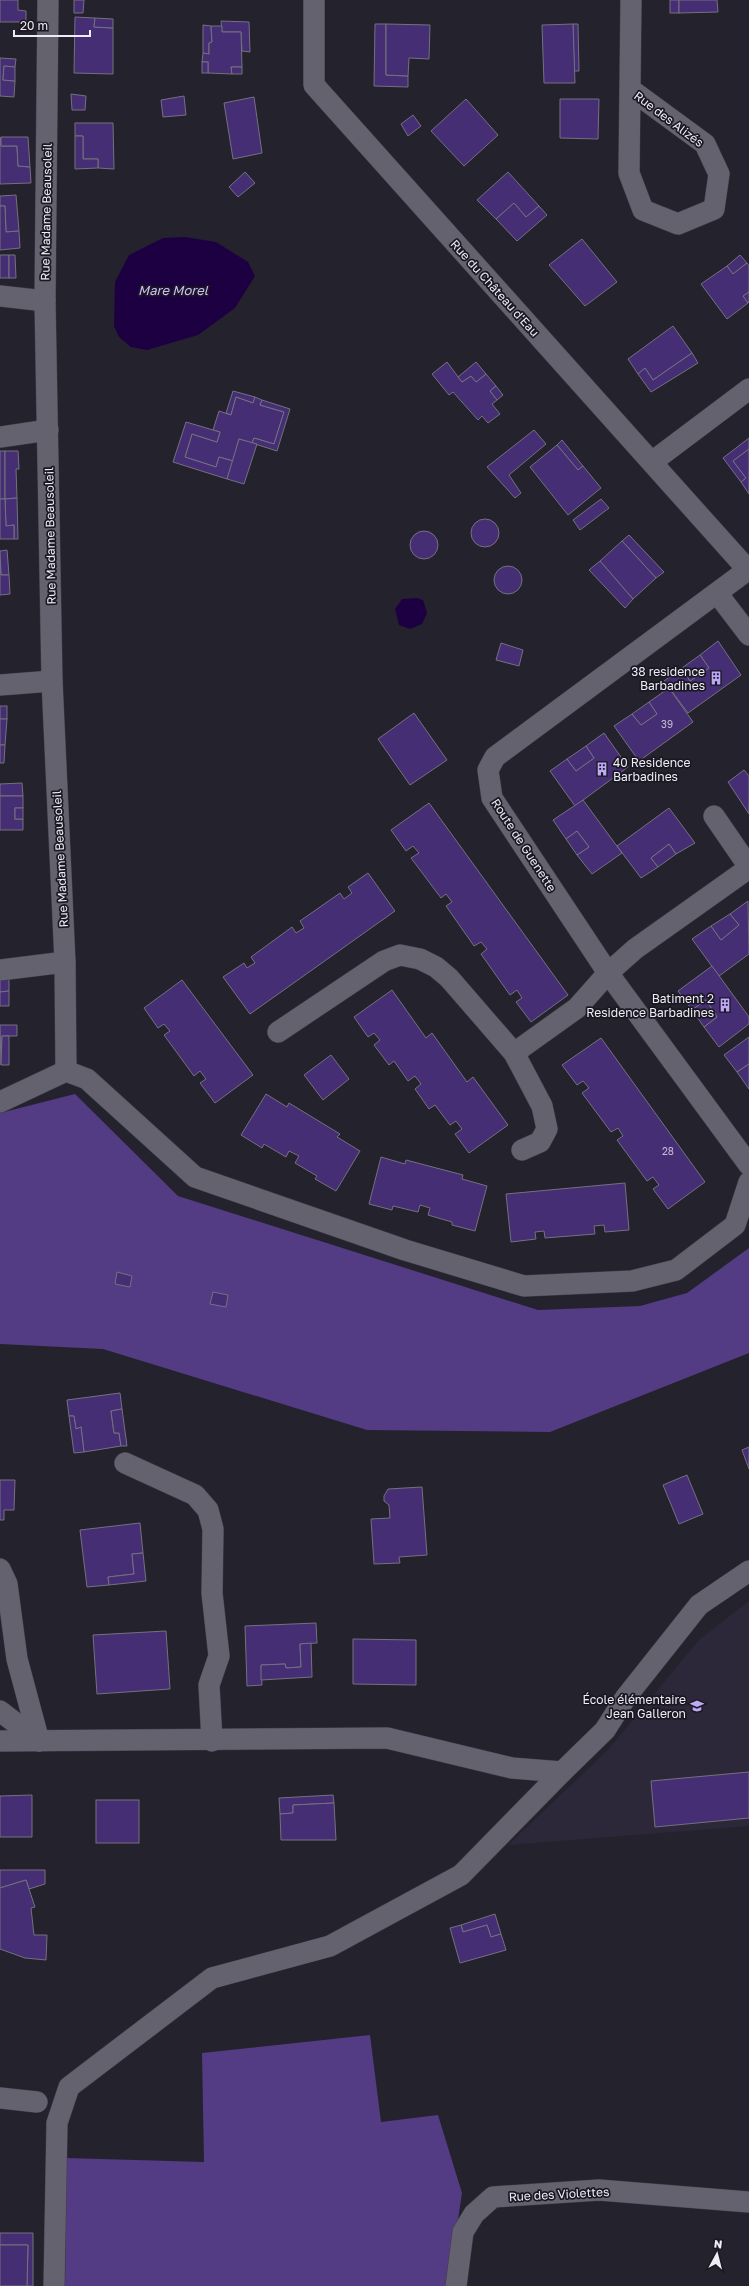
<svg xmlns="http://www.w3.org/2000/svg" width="749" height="2286" viewBox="0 0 749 2286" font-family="'Golos Text',sans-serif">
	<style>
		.built { fill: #2c2839 }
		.forest { fill: #533c83 }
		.water { fill: #1d0042 }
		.building { fill: #452e73; stroke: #74717f }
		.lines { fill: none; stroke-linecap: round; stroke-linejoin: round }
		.street-casing { stroke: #3f3d46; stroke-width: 22 }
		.street { stroke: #656270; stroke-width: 21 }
		.labels { text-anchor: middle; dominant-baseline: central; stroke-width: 3.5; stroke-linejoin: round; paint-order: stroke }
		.number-label { font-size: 10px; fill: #c4bdd4 }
		.street-label { font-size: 12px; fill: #eeedf5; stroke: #1b1823 }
		.poi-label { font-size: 12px; fill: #eeedf5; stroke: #1b1823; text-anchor: end }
		.water-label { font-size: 13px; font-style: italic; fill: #ccbdfb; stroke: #1b1823 }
	</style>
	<rect width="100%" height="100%" fill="#24222d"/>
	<path class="built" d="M749 1601V1826L508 1845 608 1750 699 1640Z"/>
	<g class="forest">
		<path d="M75 1094 178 1196 538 1310 640 1306 687 1293 749 1248V1353L550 1432 367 1430 103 1349 0 1344V1113Z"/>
		<path d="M370 2035 381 2122 438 2115 462 2193 448 2286H65L66 2158 204 2162 202 2053Z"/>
	</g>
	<g class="water">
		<path d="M185 237 216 242 248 262 255 276 235 308 198 335 147 350 131 347 119 337 114 326 115 282 129 255 163 238Z"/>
		<path d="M417 598 423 600 427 613 422 624 410 629 399 625 395 609 402 599Z"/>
	</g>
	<g class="building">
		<path d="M0 0H18V10L26 11V22H0Z"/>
		<path d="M74 0H84L83 13H74Z"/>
		<rect x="670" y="0" width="9" height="13"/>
		<path d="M679 0H717L718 12 679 13Z"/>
		<path d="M75 17 95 18 94 27 113 28V74L74 73Z"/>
		<path d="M95 18 113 19V28L94 27Z"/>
		<path d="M221 21 249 22 250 52 242 51 241 32H222Z"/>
		<path d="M375 24H386V75L408 76V87L374 86Z"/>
		<path d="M386 24 430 25 429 59 409 58 408 76 386 75Z"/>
		<path d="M573 24H578L579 71H574Z"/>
		<path d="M573 24 575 83H544L542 25Z"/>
		<path d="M203 25 211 26 212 42 209 43V54L203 53Z"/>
		<path d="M211 26H222V32H241L242 67H231L232 74 208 73V62H202L203 53 209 54V43L212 42Z"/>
		<path d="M0 58 16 59 15 67 4 66 3 80 15 81 14 97 0 96Z"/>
		<rect x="202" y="62" width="6" height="11"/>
		<path d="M4 66 15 67V81L3 80Z"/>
		<path d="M231 67H242V74H232Z"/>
		<path d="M71 94 86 96 85 110H72Z"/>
		<path d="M184 96 186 115 163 117 161 100Z"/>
		<path d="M254 97 262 153 233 159 224 103Z"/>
		<path d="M466 99 498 135 464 166 431 131Z"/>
		<path d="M560 99H599L598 139 560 138Z"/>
		<path d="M413 115 421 126 408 136 401 124Z"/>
		<path d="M75 123H113L114 169 98 168V159H83V136H75Z"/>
		<path d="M75 136H83V159H98V168L75 169Z"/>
		<path d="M0 137 1 146H17L18 166 30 167 31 183 0 184Z"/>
		<path d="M1 137H28L30 167 18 166 17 146H1Z"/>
		<path d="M245 172 255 183 238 197 229 187Z"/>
		<path d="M508 172 539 206 526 217 514 203 496 219 477 200Z"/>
		<path d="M16 195 19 231 6 232 5 206H0V196Z"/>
		<path d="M514 203 526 217 539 206 547 215 517 241 496 219Z"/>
		<path d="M0 206H5L6 232 19 231 20 248 0 250Z"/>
		<path d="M582 239 617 282 585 306 549 265Z"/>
		<rect x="0" y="255" width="9" height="23"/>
		<path d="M9 255H15L16 278H9Z"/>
		<path d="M740 255 747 263 733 274 727 266Z"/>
		<path d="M747 263 749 266V292L743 296 748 303 727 319 701 284 727 266 733 274Z"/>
		<path d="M749 292V302L748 303 743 296Z"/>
		<path d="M673 326 692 353 653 380 645 368 638 374 628 359Z"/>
		<path d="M692 353 698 363 651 392 638 374 645 368 653 380Z"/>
		<path d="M447 362 462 382 471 376 476 382 486 374 496 386 490 391 497 400 492 404 500 414 488 423 482 416 478 420 453 392 449 395 432 374Z"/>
		<path d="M476 362 486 374 476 382 471 376 462 382 458 377Z"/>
		<path d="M496 386 503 395 497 400 490 391Z"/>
		<path d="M233 391 255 397 253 403 236 397 231 415 226 413Z"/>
		<path d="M236 397 253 403 255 397 262 400 260 405 284 412 274 444 254 438 252 443 239 439 233 461 219 457 216 467 185 457 192 434 217 442 220 432 213 430 219 411 231 415Z"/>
		<path d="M262 400 290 409 277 451 252 443 254 438 274 444 284 412 260 405Z"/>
		<path d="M186 422 220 432 217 442 192 434 185 457 216 467 219 457 233 461 227 479 173 462Z"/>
		<path d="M534 430 546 444 509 475 521 493 515 498 487 467Z"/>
		<path d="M749 438V449L733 461 746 478 741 482 723 458Z"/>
		<path d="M239 439 257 444 244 484 227 479Z"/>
		<path d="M562 440 583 466 578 470 557 445Z"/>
		<path d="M557 445 578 470 583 466 601 488 568 515 530 467Z"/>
		<path d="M749 449V494L741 482 746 478 733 461Z"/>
		<rect x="0" y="451" width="5" height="48"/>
		<path d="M5 451H18L19 469H16L17 498 5 499Z"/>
		<path d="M17 498 18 539H14V525L6 526 5 499Z"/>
		<path d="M0 499H5L6 526 14 525V539H0Z"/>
		<path d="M601 499 609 508 580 530 573 520Z"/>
		<circle cx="485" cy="533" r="14"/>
		<circle cx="424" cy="545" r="14"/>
		<path d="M629 535 664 572 656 578 622 541Z"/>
		<path d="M622 541 656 578 633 599 600 561Z"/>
		<path d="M7 550 9 575H1L0 551Z"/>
		<path d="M0 561 1 575H9L10 594 0 595Z"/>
		<path d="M600 561 633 599 625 608 589 570Z"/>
		<circle cx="508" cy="580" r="14"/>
		<path d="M718 641 741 675 688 713 664 681 682 668 690 681 709 668 700 655Z"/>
		<path d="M501 643 523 650 519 666 496 660Z"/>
		<path d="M700 655 709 668 690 681 682 668Z"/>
		<path d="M669 688 693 722 639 761 614 726 632 714 641 725 657 714 649 702Z"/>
		<path d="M649 702 657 714 641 725 632 714Z"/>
		<rect x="0" y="706" width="7" height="13"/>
		<path d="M414 713 447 760 410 785 378 739Z"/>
		<path d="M0 719H7L5 745H0Z"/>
		<path d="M604 733 628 767 575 806 550 771 567 759 576 771 594 758 586 746Z"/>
		<path d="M0 745H5L4 763H0Z"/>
		<path d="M586 746 594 758 576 771 567 759Z"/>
		<path d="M744 770 749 776V814L728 782Z"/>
		<path d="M22 783 23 796H0V784Z"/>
		<path d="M0 796H23V808H15V819H23V830H0Z"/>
		<path d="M583 800 622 853 592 874 577 855 589 847 577 831 566 839 553 820Z"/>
		<path d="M429 803 568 995 531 1022 516 1002 522 998 517 990 510 995 481 954 487 949 481 942 474 946 446 906 452 902 446 894 441 898 411 858 419 853 413 846 406 851 391 830Z"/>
		<rect x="15" y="808" width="8" height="11"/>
		<path d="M669 808 695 843 676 854 669 844 651 858 658 867 641 878 617 846Z"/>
		<path d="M577 831 589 847 577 855 566 839Z"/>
		<path d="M669 844 676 854 658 867 651 858Z"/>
		<path d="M368 873 395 911 250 1014 223 977 244 963 247 968 255 963 251 957 292 927 296 933 304 928 300 921 340 893 344 899 352 893 348 887Z"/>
		<path d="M748 901 749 954 719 976 692 939 711 926 721 940 739 925 730 914Z"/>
		<path d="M730 914 739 925 721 940 711 926Z"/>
		<path d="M712 966 749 1017V1024L719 1047 704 1027 717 1017 706 1000 692 1010 678 991Z"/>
		<path d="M0 978H9V991L0 992Z"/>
		<path d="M182 980 253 1075 215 1103 200 1083 206 1079 200 1071 194 1076 164 1035 170 1031 164 1024 158 1028 144 1008Z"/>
		<path d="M392 990 426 1038 432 1033 467 1082 473 1077 508 1125 469 1153 455 1134 462 1129 456 1121 450 1125 435 1105 429 1109 415 1089 421 1084 415 1076 408 1081 394 1061 389 1065 374 1045 380 1040 374 1033 368 1037 354 1017Z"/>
		<path d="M9 991V1006H0V992Z"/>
		<path d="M706 1000 717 1017 704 1027 692 1010Z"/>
		<path d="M0 1025H17V1036H2L1 1065Z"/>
		<path d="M2 1036H9V1065H1Z"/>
		<path d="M749 1037V1064L737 1072 724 1055Z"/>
		<path d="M601 1038 705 1182 668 1209 653 1189 659 1185 653 1177 647 1181 617 1140 623 1136 618 1128 611 1132 582 1093 589 1088 583 1081 577 1085 562 1065Z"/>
		<path d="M331 1055 349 1079 323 1100 304 1075Z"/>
		<path d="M749 1064V1089L737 1072Z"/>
		<path d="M266 1094 287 1107 289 1103 340 1134 337 1137 360 1151 336 1191 315 1179 317 1176 295 1163 299 1156 289 1151 286 1157 264 1144 262 1148 241 1135Z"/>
		<path d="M381 1157 405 1164 406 1160 463 1175 462 1179 487 1186 475 1231 452 1225V1222L428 1215 430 1208 420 1205 418 1212 393 1206 392 1210 369 1204Z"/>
		<path d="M625 1183 629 1230 605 1232 604 1225 594 1226 595 1234 545 1238 544 1231 535 1232 536 1239 511 1242 506 1194Z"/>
		<path d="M117 1272 132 1276 130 1287 115 1284Z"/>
		<path d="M213 1292 228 1295 226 1307 210 1304Z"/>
		<path d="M120 1393 122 1409 111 1411 114 1433H119L121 1446 84 1452 81 1427 76 1429 74 1416H69L67 1400Z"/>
		<path d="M122 1409 127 1446H121L119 1433H114L111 1411Z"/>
		<path d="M69 1416H74L76 1429 81 1427 84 1452 74 1453Z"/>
		<path d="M749 1447V1469L742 1450Z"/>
		<path d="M687 1475 703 1514 679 1524 663 1485Z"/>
		<path d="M0 1480H15L14 1510H4V1520H0Z"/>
		<path d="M422 1487 427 1555 399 1557 400 1563 374 1564 371 1519 390 1518 389 1505 384 1501V1496L388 1489Z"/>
		<path d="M140 1523 143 1553 132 1554 134 1574 108 1577 109 1585 87 1587 80 1530Z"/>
		<path d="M143 1553 146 1581 109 1585 108 1577 134 1574 132 1554Z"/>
		<path d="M316 1623 317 1643 300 1644 301 1667 286 1668 285 1664 261 1665 262 1685 247 1686 245 1626Z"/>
		<path d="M166 1631 170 1689 97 1694 93 1635Z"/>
		<path d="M353 1639 416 1640V1685L353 1684Z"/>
		<path d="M311 1643 312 1677 261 1680V1665L285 1664 286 1668 301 1667 300 1644Z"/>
		<path d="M749 1772V1818L655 1827 651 1781Z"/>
		<path d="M32 1795V1837H0V1796Z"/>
		<path d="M333 1795 334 1803 293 1805V1813L280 1814 279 1798Z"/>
		<rect x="96" y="1800" width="43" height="43"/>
		<path d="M334 1803 336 1840H281L280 1814 293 1813V1805Z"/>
		<path d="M0 1870H45V1884L29 1889 26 1880 0 1888Z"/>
		<path d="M26 1880 35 1907 31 1908 34 1935H47L46 1960 25 1958 0 1949V1888Z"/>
		<path d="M495 1914 501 1934 491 1937 487 1925 463 1932 461 1925Z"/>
		<path d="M461 1925 463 1932 487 1925 491 1937 501 1934 506 1950 460 1963 450 1928Z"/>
		<path d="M0 2233H33V2286H27L28 2245H0Z"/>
		<path d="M0 2245H28L27 2286H0Z"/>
	</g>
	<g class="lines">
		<g class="street-casing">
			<g id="street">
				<path d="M48 0 45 301 52 681 65 962 66 1071"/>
				<path d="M314 0V85L748 570"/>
				<path d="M630 89 705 144 719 174 714 209 678 224 643 210 629 173 631 0"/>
				<path d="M0 296 45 301"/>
				<path d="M0 437 48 430"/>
				<path d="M652 462 749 389"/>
				<path d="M749 569 495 757 488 770 492 798 608 973 749 1165"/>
				<path d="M717 593 749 635"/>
				<path d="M0 685 52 681"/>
				<path d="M714 816 749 867"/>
				<path d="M0 970 65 962"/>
				<path d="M278 1032 384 961 400 955 420 959 436 967 449 978 514 1053 542 1106 547 1129 540 1142 522 1150"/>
				<path d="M514 1053 577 1008 608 973 635 949 749 868"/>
				<path d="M0 1102 66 1071 87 1079 195 1177 405 1250 524 1286 632 1281 676 1270 735 1225 749 1182"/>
				<path d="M125 1463 195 1495 208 1510 213 1529 212 1593 219 1656 209 1685 212 1741"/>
				<path d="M0 1569 7 1584 17 1659 39 1741"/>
				<path d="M0 1711 39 1741"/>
				<path d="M0 1741 387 1738 512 1768 562 1772 605 1730 626 1697 699 1605 749 1571"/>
				<path d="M0 2098 37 2102"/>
				<path d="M54 2286 57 2123 69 2087 212 1978 330 1946 461 1875 562 1772"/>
				<path d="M456 2286 463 2232 474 2214 493 2197 599 2190 749 2202"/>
			</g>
		</g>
		<use href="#street" class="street"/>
	</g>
	<defs>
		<g id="building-bare" transform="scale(1.08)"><path d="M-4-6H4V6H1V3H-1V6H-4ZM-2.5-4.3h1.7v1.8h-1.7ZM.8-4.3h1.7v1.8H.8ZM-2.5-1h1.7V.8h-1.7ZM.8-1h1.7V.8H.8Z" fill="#bda9f5" stroke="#1b1823" stroke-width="2.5" paint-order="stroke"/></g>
		<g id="school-bare" transform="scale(1.08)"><path d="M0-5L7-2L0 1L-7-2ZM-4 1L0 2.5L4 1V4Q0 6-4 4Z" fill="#bda9f5" stroke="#1b1823" stroke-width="2.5" paint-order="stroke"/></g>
	</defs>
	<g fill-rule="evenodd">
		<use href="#building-bare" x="716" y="678"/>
		<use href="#building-bare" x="602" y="769"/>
		<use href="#building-bare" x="725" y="1005"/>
		<use href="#school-bare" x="697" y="1706"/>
	</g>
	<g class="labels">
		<g class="number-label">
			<text x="667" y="724">39</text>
			<text x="668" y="1151">28</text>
		</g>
		<g class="street-label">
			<text transform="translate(669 119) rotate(37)">Rue des Alizés</text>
			<text transform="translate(46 212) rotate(-89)">Rue Madame Beausoleil</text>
			<text transform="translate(495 288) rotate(48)">Rue du Château d'Eau</text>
			<text transform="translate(50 536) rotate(-91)">Rue Madame Beausoleil</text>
			<text transform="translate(524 845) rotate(57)">Route de Guenette</text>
			<text transform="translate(60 859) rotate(-93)">Rue Madame Beausoleil</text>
			<text transform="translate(559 2194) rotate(-3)">Rue des Violettes</text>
		</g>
		<g class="poi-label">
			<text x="705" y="671">38 residence<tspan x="705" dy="14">Barbadines</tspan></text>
			<text x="613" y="762" text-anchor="start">40 Residence<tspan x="613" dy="14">Barbadines</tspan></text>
			<text x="714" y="998">Batiment 2<tspan x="714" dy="14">Residence Barbadines</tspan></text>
			<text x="686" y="1699">École élémentaire<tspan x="686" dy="14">Jean Galleron</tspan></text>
		</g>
		<g class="water-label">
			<text x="173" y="290">Mare Morel</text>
		</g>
	</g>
	<g transform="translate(717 2254) rotate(7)" stroke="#1b1823" stroke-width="3" paint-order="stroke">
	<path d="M0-3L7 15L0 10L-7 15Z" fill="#eeedf5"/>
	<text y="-6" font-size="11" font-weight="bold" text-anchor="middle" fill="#eeedf5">N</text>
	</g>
	<path d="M14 30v6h76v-6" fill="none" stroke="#eeedf5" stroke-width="2"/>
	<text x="20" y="30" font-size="12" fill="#eeedf5" stroke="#1b1823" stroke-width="3" paint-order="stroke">20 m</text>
</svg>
